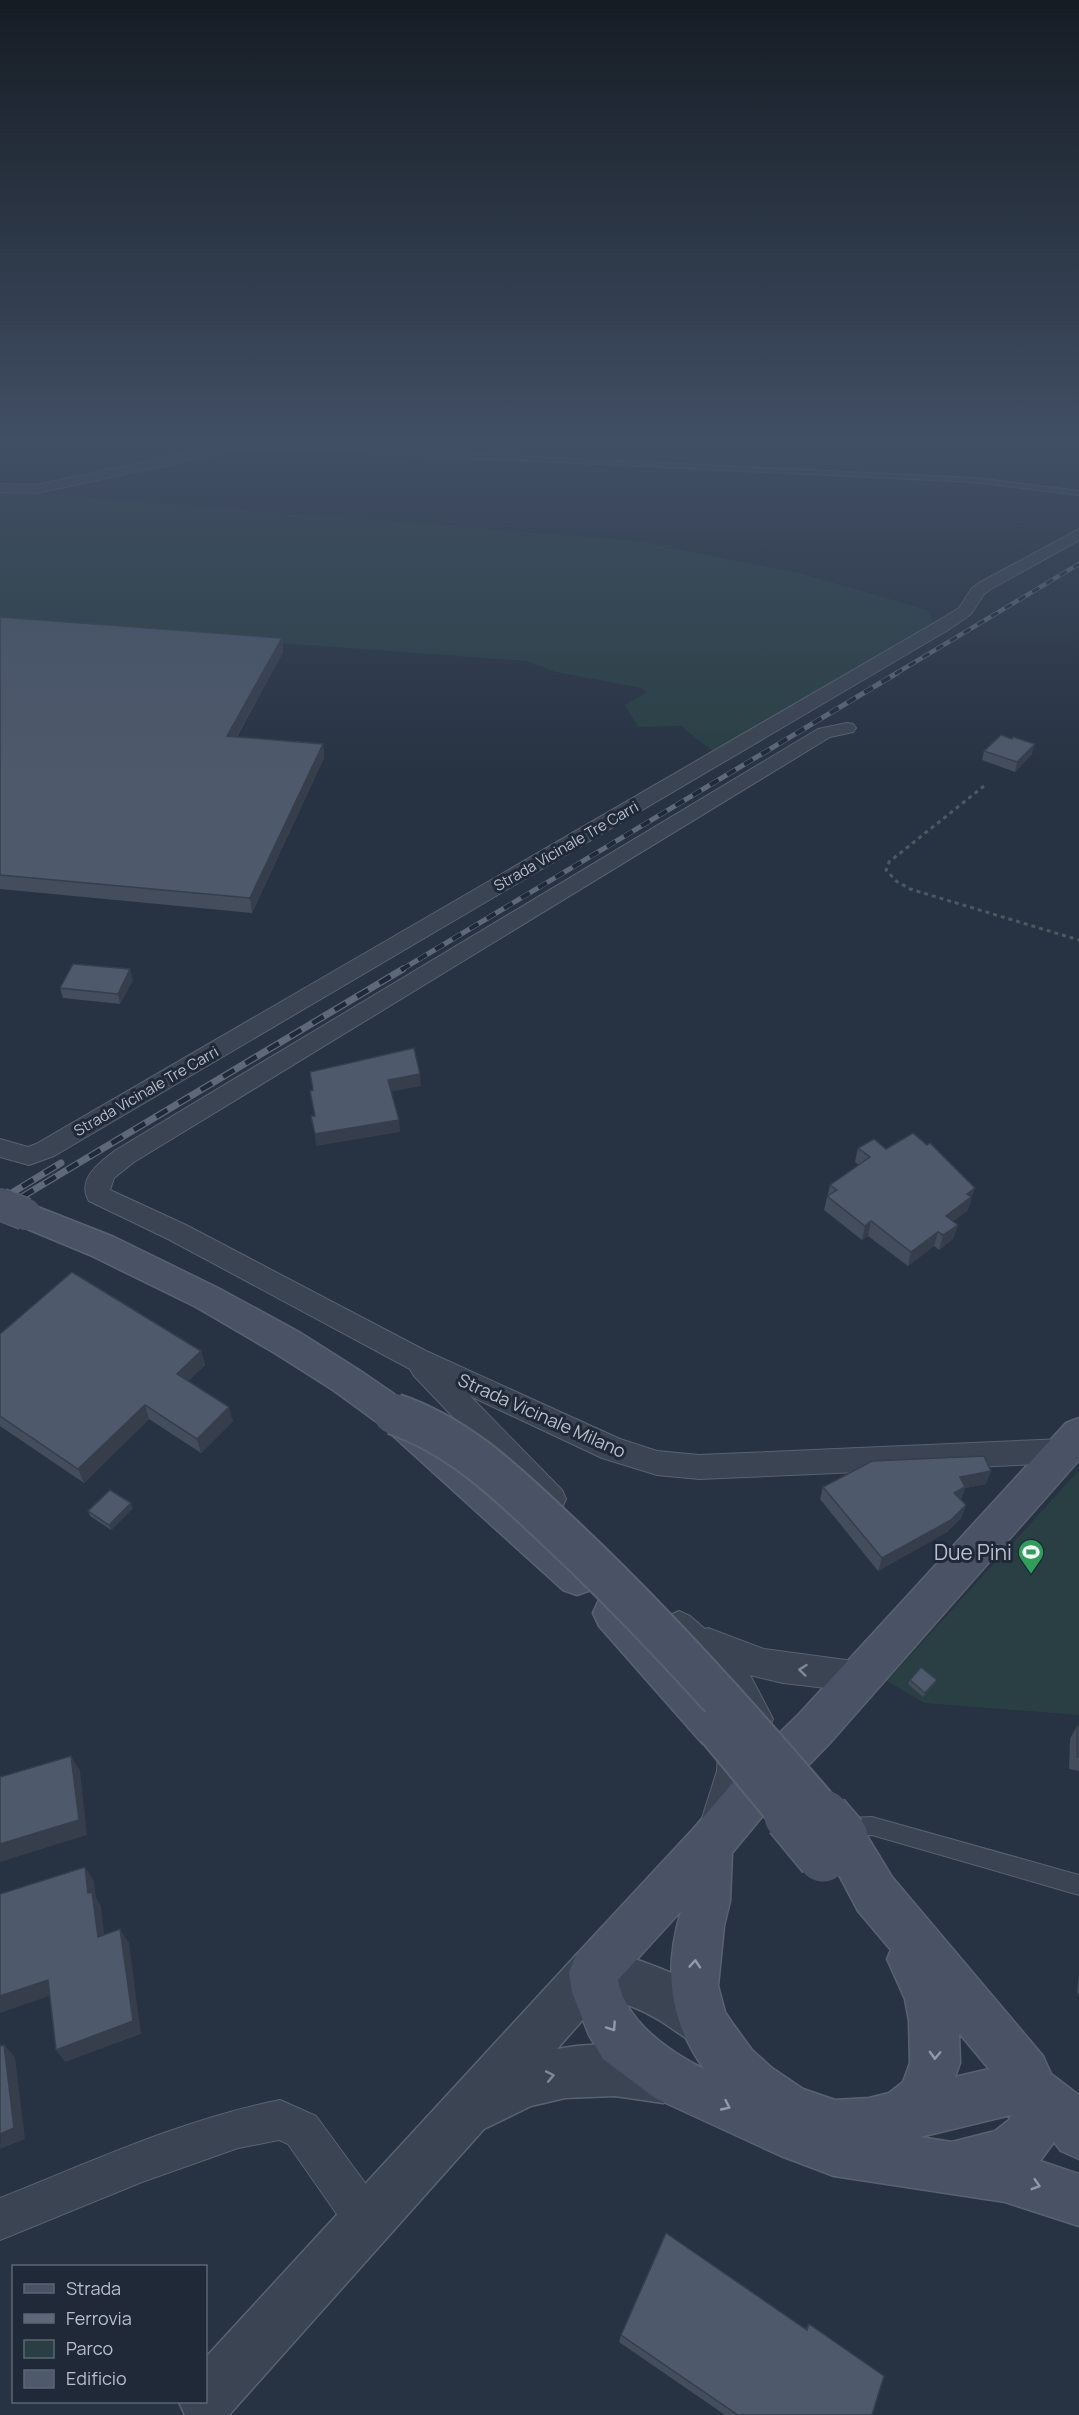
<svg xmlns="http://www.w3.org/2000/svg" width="1079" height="2415" viewBox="0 0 1079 2415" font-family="Manrope,sans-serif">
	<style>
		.green { fill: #293f43 }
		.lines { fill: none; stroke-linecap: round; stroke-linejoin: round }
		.service-casing { stroke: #5a626f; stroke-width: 2 }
		.minor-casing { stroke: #5a626f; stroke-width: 2 }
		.tertiary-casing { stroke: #5a626f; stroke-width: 3 }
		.secondary-casing { stroke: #5a626f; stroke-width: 3 }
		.path-far1 { stroke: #475c60; stroke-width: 2; stroke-dasharray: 3 3; stroke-linecap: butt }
		.path { stroke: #475c60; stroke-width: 3; stroke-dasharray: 4 4; stroke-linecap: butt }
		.service { fill: #3b4452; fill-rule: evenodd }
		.minor { fill: #3b4452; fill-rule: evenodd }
		.tertiary { fill: #3b4452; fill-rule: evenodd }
		.secondary { fill: #4a5365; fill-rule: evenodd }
		.rail-far2-casing { stroke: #5e6878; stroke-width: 4.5 }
		.rail-far1-casing { stroke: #5e6878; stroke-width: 5 }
		.rail-casing { stroke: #5e6878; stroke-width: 7 }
		.rail-far2 { stroke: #202937; stroke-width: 3; stroke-dasharray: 8; stroke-linecap: butt }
		.rail-far1 { stroke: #202937; stroke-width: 4; stroke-dasharray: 10; stroke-linecap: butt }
		.rail { stroke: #202937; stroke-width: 4.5; stroke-dasharray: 13; stroke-linecap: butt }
		.secondary-bridge-far2-casing { stroke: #5a626f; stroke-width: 34; stroke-linecap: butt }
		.secondary-bridge-far1-casing { stroke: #5a626f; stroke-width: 44; stroke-linecap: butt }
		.secondary-bridge-casing { stroke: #5a626f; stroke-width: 54; stroke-linecap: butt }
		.secondary-bridge-far2 { stroke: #4a5365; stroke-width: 32 }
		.secondary-bridge-far1 { stroke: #4a5365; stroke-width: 40 }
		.secondary-bridge { stroke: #4a5365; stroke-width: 51 }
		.wall { fill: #434d5c }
		.shaded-wall { fill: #373e4b }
		.building { fill: #4e596b; stroke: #373e4b; stroke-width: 1.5 }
		.oneway { stroke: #808895 }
		.oneway2 { stroke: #9299a8 }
		.labels { text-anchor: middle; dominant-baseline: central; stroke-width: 6; stroke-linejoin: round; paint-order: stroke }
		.far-street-label { font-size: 15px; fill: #b9bfcc; stroke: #202937 }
		.street-label { font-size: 18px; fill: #b9bfcc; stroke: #202937 }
		.near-poi-label { font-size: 21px; fill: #b9bfcc; stroke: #202937; text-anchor: end }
	</style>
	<rect width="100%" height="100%" fill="#273242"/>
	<g class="green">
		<path d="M0 487 41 488 38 493 45 494 637 541 803 574 927 610 934 623 949 629 726 762 681 726 638 727 625 705 646 693 642 688 556 672 527 661 0 623Z"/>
		<path d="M1079 1470V1715L924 1703 887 1681Z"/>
	</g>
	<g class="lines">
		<g class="service-casing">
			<g id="service">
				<path d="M238 443 975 478 1079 491V495L975 482 241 447H238Z"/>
				<path d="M872 1817 1079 1875V1895L872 1835 846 1836 839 1834 837 1827 839 1820 846 1818Z"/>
			</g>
		</g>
		<g class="minor-casing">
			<g id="minor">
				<path d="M248 440H272L265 444 37 493 0 492V484L37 485Z"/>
				<path d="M1079 529V540L991 589 984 594 971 614 948 630 54 1156 29 1165 0 1157V1139L28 1147 36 1144 936 622 959 608 972 588 979 583Z"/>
				<path d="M847 723 853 724 856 728 853 732 830 737 134 1162 114 1178 110 1190 186 1225 426 1351 620 1439 657 1451 699 1455 1063 1439 1073 1442 1078 1451 1073 1460 1063 1463 699 1479 657 1475 602 1458 470 1396 562 1490 566 1499 562 1508 551 1512 540 1508 414 1376 410 1369 168 1239 89 1201C76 1179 100 1162 116 1150L818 729Z"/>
				<path d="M679 1611 690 1616 705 1629 708 1628 764 1649 861 1662 873 1666 877 1677 873 1688 861 1692 783 1683 750 1675 773 1719 768 1730 756 1735 748 1732C762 1764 744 1800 731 1830L719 1835 707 1830 702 1818 717 1771 719 1743 724 1731 736 1727 744 1730 721 1687 668 1636 663 1626 668 1616Z"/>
				<path d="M280 2100 316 2116 382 2206 388 2221 382 2236 367 2242 352 2236 288 2144 279 2140 238 2148 142 2182 0 2240V2198C91 2162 183 2119 280 2100Z"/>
			</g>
		</g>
		<g class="tertiary-casing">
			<path id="tertiary" d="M593 1948C625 1954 700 1978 720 2005 724 2009 725 2017 728 2022L720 2039 703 2047C686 2040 674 2029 659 2020 641 2009 623 2002 602 1998L557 2049C597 2041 643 2044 681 2060L688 2078 681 2096 663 2103 615 2096 565 2098 531 2106 484 2129 229 2415H185L179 2402H206V2357L576 1955Z"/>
		</g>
		<g class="secondary-casing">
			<g id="secondary">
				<path d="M25 1202 114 1237 220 1289 299 1332 359 1370 407 1403 591 1564 597 1577 591 1590 577 1595 563 1590 381 1425 333 1390 273 1352 196 1307 90 1255 13 1223 8 1214 13 1205Z"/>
				<path d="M1079 1418V1460L829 1744 785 1789 732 1853 730 1901 724 1926 718 1986 725 2012 733 2024 752 2050 772 2068 803 2089 835 2100 869 2098 889 2093 903 2082 910 2063 909 2021 905 1999 887 1959 891 1950 858 1911 819 1837 826 1821 842 1814 858 1821 892 1877 1043 2056 1051 2074 1079 2095V2159L1061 2151 1054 2142 1040 2161 1079 2174V2226L1005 2202 834 2176 781 2156 655 2098 603 2059 589 2035 572 1992 569 1972 576 1955 694 1828 753 1759 799 1714 1066 1423ZM681 1911C664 1969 668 2018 704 2069 668 2051 625 2021 618 1980ZM959 2033 989 2069 955 2077 960 2063ZM1011 2115 1009 2120 995 2131 952 2142 920 2137Z"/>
				<path d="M614 1594 629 1600 732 1713 739 1728 732 1743 717 1749 702 1743 599 1626 593 1613 599 1600Z"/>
			</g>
		</g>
		<path class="path-far1" d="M91 440 174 443"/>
		<path class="path" d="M984 786 889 862 886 870 896 881 910 889 1079 940"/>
		<use href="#service" class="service"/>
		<use href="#minor" class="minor"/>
		<use href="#tertiary" class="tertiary"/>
		<use href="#secondary" class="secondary"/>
		<g class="rail-far2-casing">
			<path id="rail-far2" d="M895 674 1079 564"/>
		</g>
		<g class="rail-far1-casing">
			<path id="rail-far1" d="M401 970 897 673"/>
		</g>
		<g class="rail-casing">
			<g id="rail">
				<path d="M0 1200 61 1163"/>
				<path d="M0 1210 403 969"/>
			</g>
		</g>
		<use href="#rail-far2" class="rail-far2"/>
		<use href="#rail-far1" class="rail-far1"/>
		<use href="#rail" class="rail"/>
		<g class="secondary-bridge-far2-casing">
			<path id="secondary-bridge-far2" d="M0 1204 25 1214"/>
		</g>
		<g class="secondary-bridge-far1-casing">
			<g id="secondary-bridge-far1">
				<path d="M394 1414C460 1436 509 1485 559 1532 654 1621 741 1718 825 1817"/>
				<path d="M717 1728 791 1817"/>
			</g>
		</g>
		<g class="secondary-bridge-casing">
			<g id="secondary-bridge">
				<path d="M790 1816 823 1856"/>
				<path d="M824 1816 842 1837"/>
			</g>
		</g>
		<use href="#secondary-bridge-far2" class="secondary-bridge-far2"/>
		<use href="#secondary-bridge-far1" class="secondary-bridge-far1"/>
		<use href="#secondary-bridge" class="secondary-bridge"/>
	</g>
	<g class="wall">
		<path d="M0 617 282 638 283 652 237 737 323 744 324 758 252 913 0 889Z"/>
		<path d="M984 751 1032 754 1015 772 982 760Z"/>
		<path d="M133 980 120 1004 63 998 60 988Z"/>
		<path d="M858 1148 886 1149 971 1202 970 1203 967 1211 953 1221 958 1225 953 1239 939 1250 934 1246 908 1266 868 1236 862 1240 824 1210 830 1185 859 1165 855 1162Z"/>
		<path d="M0 1334 201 1351 205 1365 188 1381 233 1421 201 1453 149 1419 84 1483 0 1426Z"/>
		<path d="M986 1484 965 1488 961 1499 966 1505 961 1518 947 1532 878 1571 820 1499 823 1487Z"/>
		<path d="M133 1508 111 1530 90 1516 88 1511Z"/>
		<path d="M910 1680H937L935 1684 923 1697 908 1684Z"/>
		<path d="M1077 1726 1079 1727V1771L1069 1769 1070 1739Z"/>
		<path d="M1079 1974V1994L1077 1993Z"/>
		<path d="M809 2324 872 2415H725L619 2342 621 2335 805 2329Z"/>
	</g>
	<g class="shaded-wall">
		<path d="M282 638 283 652 229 750 227 736Z"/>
		<path d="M323 744 324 758 252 913 250 898Z"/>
		<path d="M1035 744 1032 754 1015 772 1017 762Z"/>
		<path d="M130 969 133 980 120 1004 118 994Z"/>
		<path d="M420 1074 421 1086 390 1092 388 1080Z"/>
		<path d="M399 1120 400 1132 316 1146 315 1134Z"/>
		<path d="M975 1188 967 1211 942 1230 946 1216 967 1194Z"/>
		<path d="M871 1221 868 1236 862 1240 865 1226Z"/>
		<path d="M958 1225 953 1239 939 1250 943 1235Z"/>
		<path d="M938 1232 934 1246 908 1266 911 1252Z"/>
		<path d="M201 1351 205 1365 181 1388 177 1374Z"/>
		<path d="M145 1405 149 1419 84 1483 78 1469Z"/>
		<path d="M229 1407 233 1421 201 1453 197 1439Z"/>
		<path d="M991 1471 986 1484 965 1488 960 1500 950 1505 960 1477Z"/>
		<path d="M131 1503 133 1508 111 1530 109 1525Z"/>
		<path d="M966 1505 961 1518 947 1532 878 1571 882 1558Z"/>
		<path d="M937 1680 935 1684 923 1697 925 1693Z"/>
		<path d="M71 1756 80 1771 87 1835 0 1862V1844Z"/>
		<path d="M85 1867 94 1881 96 1898 101 1906 106 1951 98 1937 88 1893Z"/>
		<path d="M120 1929 129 1943 141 2034 65 2062 56 2050Z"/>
		<path d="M48 1980 58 1993 0 2013V1996Z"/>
		<path d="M4 2045 15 2057 25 2139 0 2149Z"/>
	</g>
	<g class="building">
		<path d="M0 617 282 638 227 736 323 744 250 898 0 875Z"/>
		<path d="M1001 735 1012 739 1013 737 1035 744 1017 762 984 751Z"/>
		<path d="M73 964 130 969 118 994 60 988Z"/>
		<path d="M414 1048 420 1074 388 1080 399 1120 315 1134 311 1116H315L310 1091 313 1090 310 1072Z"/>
		<path d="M913 1133 927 1145 930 1143 975 1188 967 1194 971 1197 946 1216 958 1225 943 1235 938 1232 911 1252 871 1221 865 1226 827 1196 837 1190 830 1185 870 1157 858 1148 874 1139 886 1149Z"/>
		<path d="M72 1272 201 1351 177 1374 229 1407 197 1439 145 1405 78 1469 0 1416V1334Z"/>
		<path d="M984 1456 991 1471 960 1477 965 1487 954 1493 966 1505 951 1520 882 1558 823 1487 872 1461Z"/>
		<path d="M110 1490 131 1503 109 1525 88 1511Z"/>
		<path d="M921 1667 937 1680 925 1693 910 1680Z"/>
		<path d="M1077 1726 1079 1727V1757H1077Z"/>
		<path d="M71 1756 79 1820 0 1844V1777Z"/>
		<path d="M85 1867 88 1893 92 1892 98 1937 120 1929 133 2021 56 2050 48 1980 0 1996V1894Z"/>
		<path d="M4 2045 14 2128 0 2134V2046Z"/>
		<path d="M666 2233 807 2330 809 2324 884 2376 872 2415H738L621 2335Z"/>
	</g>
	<defs><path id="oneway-chevron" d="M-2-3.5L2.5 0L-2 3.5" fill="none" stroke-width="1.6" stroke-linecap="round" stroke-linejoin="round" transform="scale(1.5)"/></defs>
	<g class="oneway">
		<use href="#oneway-chevron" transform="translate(803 1670) rotate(-174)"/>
		<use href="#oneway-chevron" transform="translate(550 2076) rotate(-11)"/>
	</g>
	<g class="oneway2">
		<use href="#oneway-chevron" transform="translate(695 1964) rotate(-86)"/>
		<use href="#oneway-chevron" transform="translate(612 2027) rotate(56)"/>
		<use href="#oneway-chevron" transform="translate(935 2055) rotate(92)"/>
		<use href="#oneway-chevron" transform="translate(726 2106) rotate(25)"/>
		<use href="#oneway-chevron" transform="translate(1036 2185) rotate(17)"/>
	</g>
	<linearGradient id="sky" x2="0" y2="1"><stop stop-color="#151c24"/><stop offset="0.57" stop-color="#414f65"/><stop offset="1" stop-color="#414f65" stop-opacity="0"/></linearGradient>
	<rect width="1079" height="778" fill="url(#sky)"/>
	<defs>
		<g id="stadium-pin" transform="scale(1.35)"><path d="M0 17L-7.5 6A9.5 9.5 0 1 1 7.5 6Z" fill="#2e9e5b" stroke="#202937"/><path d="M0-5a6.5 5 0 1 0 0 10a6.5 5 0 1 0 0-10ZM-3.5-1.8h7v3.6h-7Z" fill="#fff"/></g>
	</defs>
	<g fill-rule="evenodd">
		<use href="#stadium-pin" x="1031" y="1552"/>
	</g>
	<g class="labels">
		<g class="far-street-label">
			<text transform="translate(566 846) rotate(-30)">Strada Vicinale Tre Carri</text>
			<text transform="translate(146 1091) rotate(-30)">Strada Vicinale Tre Carri</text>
		</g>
		<g class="street-label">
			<text transform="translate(542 1415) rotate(24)">Strada Vicinale Milano</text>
		</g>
		<g class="near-poi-label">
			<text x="1012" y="1552">Due Pini</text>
		</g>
	</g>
	<rect x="12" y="2265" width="195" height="138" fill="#202937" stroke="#5d6573" stroke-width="1.5"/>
	<rect x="24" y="2284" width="30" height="9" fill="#4a5365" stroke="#5d6573" stroke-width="1.5"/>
	<text x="66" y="2295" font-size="18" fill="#b9bfcc">Strada</text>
	<rect x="24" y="2314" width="30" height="9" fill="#5e6878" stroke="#5d6573" stroke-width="1.5"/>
	<text x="66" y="2325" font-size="18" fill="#b9bfcc">Ferrovia</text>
	<rect x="24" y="2340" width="30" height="18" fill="#293f43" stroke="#5d6573" stroke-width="1.5"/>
	<text x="66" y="2355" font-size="18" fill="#b9bfcc">Parco</text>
	<rect x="24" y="2370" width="30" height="18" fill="#4e596b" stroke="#5d6573" stroke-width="1.5"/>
	<text x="66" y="2385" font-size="18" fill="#b9bfcc">Edificio</text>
</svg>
